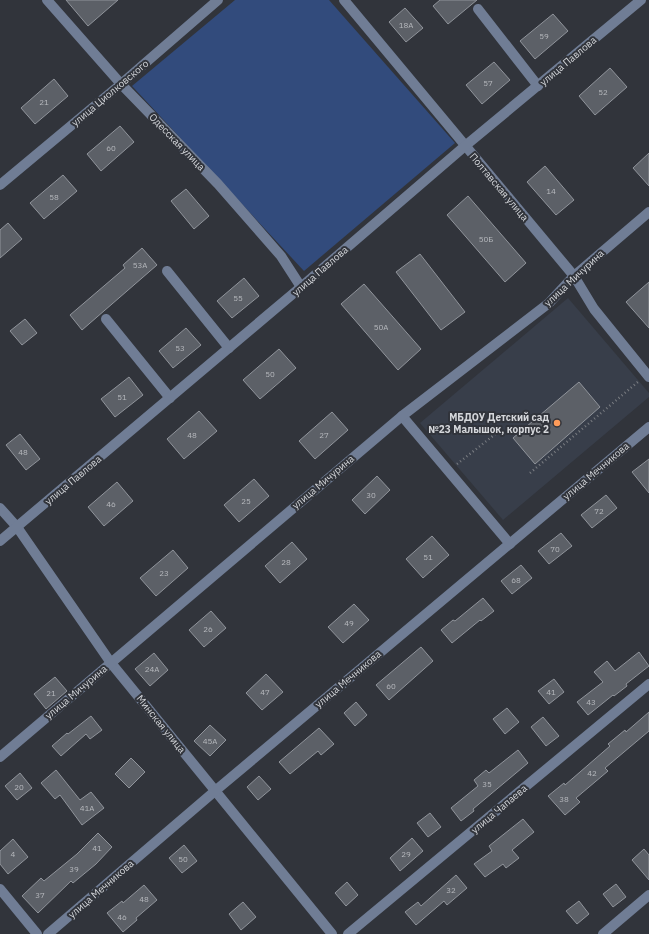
<svg xmlns="http://www.w3.org/2000/svg" width="649" height="934" viewBox="0 0 649 934" font-family="'IBM Plex Sans',sans-serif">
	<style>
		.built { fill: #383e4a }
		.green { fill: #324b7c }
		.building { fill: #5c6067; stroke: #90949b }
		.lines { fill: none; stroke-linecap: round; stroke-linejoin: round }
		.path { stroke: #7a7d82; stroke-width: 2.5; stroke-dasharray: 1 3; stroke-linecap: butt }
		.minor { stroke: #707d95; stroke-width: 10 }
		.poi-dot { fill: #fe9b59; stroke: #31343b; stroke-width: 1.5 }
		.labels { text-anchor: middle; dominant-baseline: central; stroke-width: 4; stroke-linejoin: round; paint-order: stroke }
		.number-label { font-size: 8px; fill: #b7b9be }
		.street-label { font-size: 10px; fill: #d5d7db; stroke: #31343b }
		.poi-label { font-size: 10px; font-weight: bold; fill: #d5d7db; stroke: #31343b; text-anchor: end }
	</style>
	<rect width="100%" height="100%" fill="#31343b"/>
	<path class="built" d="M568 298 649 393V397L503 520 420 423Z"/>
	<path class="green" d="M235 0H329L455 143 304 271 132 86Z"/>
	<g class="building">
		<path d="M66 0H118L88 26Z"/>
		<path d="M440 0H477L448 24 433 6Z"/>
		<path d="M405 8 423 28 406 42 389 22Z"/>
		<path d="M553 14 568 31 535 59 520 41Z"/>
		<path d="M494 62 510 80 482 104 466 85Z"/>
		<path d="M610 68 627 87 595 115 579 96Z"/>
		<path d="M54 79 68 96 35 124 21 108Z"/>
		<path d="M120 126 134 142 101 171 87 154Z"/>
		<path d="M649 153V186L633 168Z"/>
		<path d="M545 166 574 200 556 215 527 182Z"/>
		<path d="M63 175 77 191 44 219 30 203Z"/>
		<path d="M186 189 209 216 194 229 171 201Z"/>
		<path d="M468 196 526 263 505 282 447 215Z"/>
		<path d="M8 223 22 239 0 258V230Z"/>
		<path d="M142 248 157 265 82 330 70 315 125 268 123 265Z"/>
		<path d="M420 254 465 312 441 330 396 272Z"/>
		<path d="M244 278 259 296 232 318 217 301Z"/>
		<path d="M649 282V328L626 302Z"/>
		<path d="M364 284 421 349 398 370 341 304Z"/>
		<path d="M25 319 37 333 22 345 10 331Z"/>
		<path d="M186 328 201 345 173 368 159 351Z"/>
		<path d="M279 349 296 368 260 399 243 380Z"/>
		<path d="M129 377 143 395 115 417 101 399Z"/>
		<path d="M579 382 600 407 535 464 513 438Z"/>
		<path d="M199 411 217 431 184 459 167 439Z"/>
		<path d="M332 412 348 430 315 459 299 441Z"/>
		<path d="M20 434 40 459 26 470 6 445Z"/>
		<path d="M649 459V493L632 472Z"/>
		<path d="M377 476 390 490 365 514 352 500Z"/>
		<path d="M254 479 269 496 239 522 224 505Z"/>
		<path d="M117 482 133 501 104 526 88 507Z"/>
		<path d="M606 495 617 508 592 528 581 515Z"/>
		<path d="M561 533 572 546 549 564 538 551Z"/>
		<path d="M432 536 449 555 423 578 406 559Z"/>
		<path d="M292 542 307 559 280 583 265 566Z"/>
		<path d="M173 550 188 568 156 596 140 578Z"/>
		<path d="M521 565 532 578 512 594 501 581Z"/>
		<path d="M483 598 494 611 481 621 480 620 452 643 441 630 453 620 455 621Z"/>
		<path d="M354 604 369 620 343 643 328 627Z"/>
		<path d="M211 611 226 628 204 647 189 630Z"/>
		<path d="M421 647 433 661 389 700 376 685Z"/>
		<path d="M639 652 649 666 626 684 627 686 614 696 613 695 588 715 577 702 603 682 594 672 607 661 615 671Z"/>
		<path d="M154 653 168 670 150 686 135 669Z"/>
		<path d="M266 674 283 692 262 710 246 693Z"/>
		<path d="M55 677 67 691 46 709 34 694Z"/>
		<path d="M554 679 564 692 549 704 538 691Z"/>
		<path d="M356 702 367 715 355 726 344 713Z"/>
		<path d="M507 708 519 722 505 734 493 719Z"/>
		<path d="M649 712V731L605 768 608 771 576 798 580 802 565 815 548 796 564 783 565 785 610 746 608 744 625 730 626 732Z"/>
		<path d="M91 716 102 730 90 739 86 734 61 756 52 746 67 733 68 734Z"/>
		<path d="M543 717 559 736 546 746 531 727Z"/>
		<path d="M210 725 226 740 210 756 194 741Z"/>
		<path d="M319 728 334 744 321 755 318 751 290 774 279 762Z"/>
		<path d="M518 750 528 763 473 809 474 811 461 821 451 808 478 786 474 780 486 770 489 773Z"/>
		<path d="M131 758 145 772 129 788 115 774Z"/>
		<path d="M56 770 80 800 91 792 104 808 82 825 60 795 55 799 41 783Z"/>
		<path d="M20 773 32 788 17 800 5 786Z"/>
		<path d="M259 776 271 789 258 800 247 787Z"/>
		<path d="M430 813 441 827 428 837 417 823Z"/>
		<path d="M523 819 534 832 512 850 519 858 506 868 503 864 485 877 474 864 492 851 489 846Z"/>
		<path d="M98 833 112 847 96 864 73 883 71 881 38 913 22 896 41 878 44 881 77 854Z"/>
		<path d="M412 838 423 851 400 871 390 858Z"/>
		<path d="M13 839 28 857 8 874 0 864V851Z"/>
		<path d="M184 845 197 861 182 873 169 858Z"/>
		<path d="M644 849 649 855V880L632 860Z"/>
		<path d="M456 875 467 888 447 905 444 901 416 925 405 912 418 902 421 906Z"/>
		<path d="M347 882 358 895 346 906 335 893Z"/>
		<path d="M616 884 626 897 613 907 603 894Z"/>
		<path d="M144 885 157 900 136 918 137 920 123 932 107 913 122 901 123 903Z"/>
		<path d="M579 901 589 914 577 924 566 911Z"/>
		<path d="M243 902 256 917 241 930 229 914Z"/>
	</g>
	<g class="lines">
		<g class="path">
			<path d="M457 464 498 432"/>
			<path d="M530 473 639 381"/>
		</g>
		<g class="minor">
			<path d="M47 0 121 84 218 184 281 256 301 287"/>
			<path d="M344 0 574 276 594 309 649 377"/>
			<path d="M478 9 538 86"/>
			<path d="M0 185 121 84 218 0"/>
			<path d="M167 271 229 348"/>
			<path d="M106 319 170 398"/>
			<path d="M402 416 510 544"/>
			<path d="M0 508 17 527 111 663 332 934"/>
			<path d="M0 541 301 287 465 146 641 0"/>
			<path d="M0 757 402 416 549 303 574 276 649 212"/>
			<path d="M0 889 37 934"/>
			<path d="M48 934 215 791 649 427"/>
			<path d="M348 934 649 684"/>
			<path d="M603 934 649 895"/>
		</g>
	</g>
	<circle class="poi-dot" cx="557" cy="423" r="4"/>
	<g class="labels">
		<g class="number-label">
			<text x="406" y="25">18А</text>
			<text x="544" y="36">59</text>
			<text x="488" y="83">57</text>
			<text x="603" y="92">52</text>
			<text x="44" y="102">21</text>
			<text x="111" y="148">60</text>
			<text x="551" y="191">14</text>
			<text x="54" y="197">58</text>
			<text x="486" y="239">50Б</text>
			<text x="140" y="265">53А</text>
			<text x="238" y="298">55</text>
			<text x="381" y="327">50А</text>
			<text x="180" y="348">53</text>
			<text x="270" y="374">50</text>
			<text x="122" y="397">51</text>
			<text x="192" y="435">48</text>
			<text x="324" y="435">27</text>
			<text x="23" y="452">48</text>
			<text x="371" y="495">30</text>
			<text x="246" y="501">25</text>
			<text x="111" y="504">46</text>
			<text x="599" y="511">72</text>
			<text x="555" y="549">70</text>
			<text x="428" y="557">51</text>
			<text x="286" y="562">28</text>
			<text x="164" y="573">23</text>
			<text x="516" y="580">68</text>
			<text x="349" y="623">49</text>
			<text x="208" y="629">26</text>
			<text x="152" y="669">24А</text>
			<text x="391" y="686">60</text>
			<text x="265" y="692">47</text>
			<text x="551" y="692">41</text>
			<text x="51" y="693">21</text>
			<text x="591" y="702">43</text>
			<text x="210" y="741">45А</text>
			<text x="592" y="773">42</text>
			<text x="487" y="784">35</text>
			<text x="19" y="787">20</text>
			<text x="564" y="799">38</text>
			<text x="87" y="808">41А</text>
			<text x="97" y="848">41</text>
			<text x="13" y="854">4</text>
			<text x="406" y="854">29</text>
			<text x="183" y="859">50</text>
			<text x="74" y="869">39</text>
			<text x="451" y="890">32</text>
			<text x="40" y="895">37</text>
			<text x="144" y="899">48</text>
			<text x="122" y="917">46</text>
		</g>
		<g class="street-label">
			<text transform="translate(568 61) rotate(-40)">улица Павлова</text>
			<text transform="translate(110 93) rotate(-40)">улица Циолковского</text>
			<text transform="translate(177 142) rotate(46)">Одесская улица</text>
			<text transform="translate(499 187) rotate(50)">Полтавская улица</text>
			<text transform="translate(320 271) rotate(-41)">улица Павлова</text>
			<text transform="translate(574 278) rotate(-43)">улица Мичурина</text>
			<text transform="translate(596 471) rotate(-40)">улица Мечникова</text>
			<text transform="translate(73 480) rotate(-40)">улица Павлова</text>
			<text transform="translate(323 482) rotate(-40)">улица Мичурина</text>
			<text transform="translate(348 679) rotate(-40)">улица Мечникова</text>
			<text transform="translate(76 692) rotate(-40)">улица Мичурина</text>
			<text transform="translate(161 724) rotate(51)">Минская улица</text>
			<text transform="translate(499 809) rotate(-40)">улица Чапаева</text>
			<text transform="translate(101 889) rotate(-41)">улица Мечникова</text>
		</g>
		<g class="poi-label">
			<text x="549" y="417">МБДОУ Детский сад<tspan x="549" dy="12">№23 Малышок, корпус 2</tspan></text>
		</g>
	</g>
</svg>
